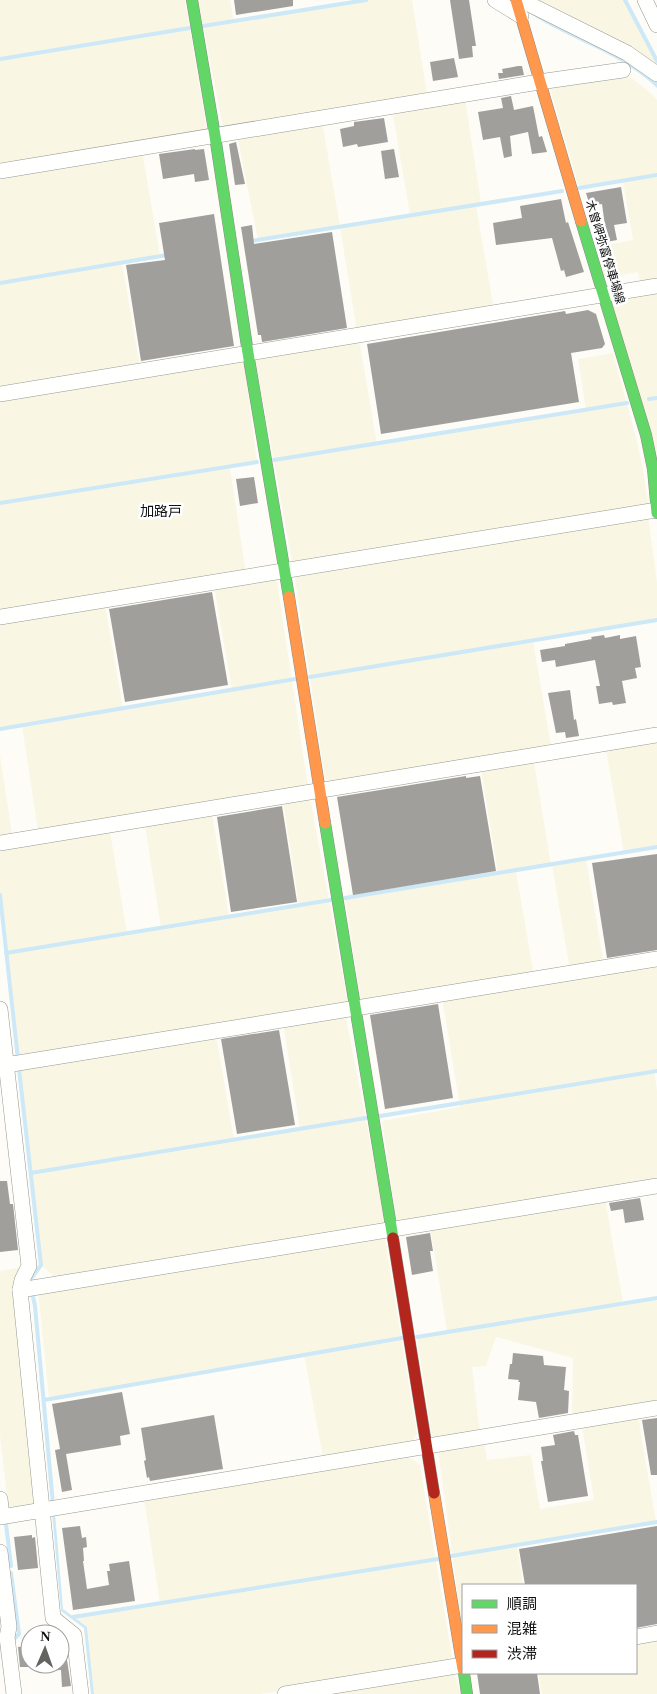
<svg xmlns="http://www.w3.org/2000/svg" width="657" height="1694" viewBox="0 0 657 1694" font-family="'Times New Roman','Noto Sans JP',serif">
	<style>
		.farmland { fill: #f9f7e4 }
		.water { fill: #cde8f7 }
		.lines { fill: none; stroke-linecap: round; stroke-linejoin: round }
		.stream { stroke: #cde8f7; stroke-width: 4 }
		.building { fill: #a19f9c }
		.street-casing { stroke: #979795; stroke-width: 16 }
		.fast-casing { stroke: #8e8d8b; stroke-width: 12 }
		.slow-casing { stroke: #8e8d8b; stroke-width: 12 }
		.jam-casing { stroke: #8e8d8b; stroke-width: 12 }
		.street { stroke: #fffffe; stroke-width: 15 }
		.fast { stroke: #63d668; stroke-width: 11 }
		.slow { stroke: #ff974d; stroke-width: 11 }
		.jam { stroke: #b3261e; stroke-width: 11 }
		.labels { text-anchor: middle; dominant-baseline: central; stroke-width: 5; stroke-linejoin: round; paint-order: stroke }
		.street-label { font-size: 12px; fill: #111; stroke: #fff }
		.neighbourhood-label { font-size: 14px; fill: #111; stroke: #fff }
	</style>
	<rect width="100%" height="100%" fill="#fdfcf7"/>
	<g class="farmland">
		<path d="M0 0H185L207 131 0 168Z"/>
		<path d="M198 0H230L234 21 366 0H412L427 94 224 132Z"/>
		<path d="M527 0H625L657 61V71Z"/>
		<path d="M623 72 646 89 657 100V284L641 286 638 272 604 278 596 247 633 240 623 181 579 188 549 85Z"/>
		<path d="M465 98 481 203 476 205 494 310 357 332 340 227 258 240 237 135 322 121 340 226 410 215 392 109Z"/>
		<path d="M142 151 160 256 122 263 140 367 0 390V174Z"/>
		<path d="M657 290V463L611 298Z"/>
		<path d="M359 338 377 444 586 410 578 359 613 353 636 437 643 470 649 508 293 567 256 362 260 356Z"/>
		<path d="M237 360 244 363 257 462 230 467 246 574 0 613V399Z"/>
		<path d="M648 515 657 582V620L533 641 551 746 331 783 325 778 294 573Z"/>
		<path d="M276 575 308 787 38 830 22 726 0 729V621L105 604 123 708 232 690 214 586Z"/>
		<path d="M657 740V847L624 853 606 749Z"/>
		<path d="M0 755 12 834 0 836Z"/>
		<path d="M534 762 551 865 516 871 534 976 361 1001 345 898 498 873 481 770Z"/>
		<path d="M310 797 348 1004 18 1059 0 895V849L110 831 127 933 161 928 145 825 212 813 229 916 299 905 283 801Z"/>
		<path d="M586 859 604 964 570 970 552 865Z"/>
		<path d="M657 963V1071L654 1072 657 1090V1182L397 1223 382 1121 460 1107 442 998Z"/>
		<path d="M345 1013 386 1223 58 1280 41 1265 19 1069 216 1034 234 1140 300 1129 283 1023Z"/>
		<path d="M605 1198 623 1303 657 1298V1403L574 1418 572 1411 573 1358 496 1337 486 1366 472 1367 480 1433 437 1440 432 1436 417 1337 447 1331 430 1226Z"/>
		<path d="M384 1233 417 1434 410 1443 323 1457 304 1355 49 1399 38 1290Z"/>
		<path d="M24 1267 37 1505 8 1507 0 1435V1271Z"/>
		<path d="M638 1416 656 1522 517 1545 523 1585H463V1633L438 1450 484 1442 487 1460 531 1455 540 1509 594 1500 582 1426Z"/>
		<path d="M408 1456 420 1465 453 1663 261 1694H94L87 1627 73 1617 160 1603 144 1499Z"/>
		<path d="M657 1638V1694H542L538 1673H636V1641Z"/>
		<path d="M453 1671 461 1694H322Z"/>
	</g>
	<g class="water">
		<path d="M512 0 544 15 657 78V88C616 48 555 37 512 0Z"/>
		<path d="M52 1513H55L63 1609 87 1627 94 1694H91L84 1628 61 1611Z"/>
	</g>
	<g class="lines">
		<g class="stream">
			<path d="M625 0 657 61"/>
			<path d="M203 26 366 0"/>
			<path d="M0 59 190 28"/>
			<path d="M579 188 657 175"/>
			<path d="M251 241 562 191"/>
			<path d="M0 283 167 255"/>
			<path d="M649 399 657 398"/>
			<path d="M274 460 627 403"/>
			<path d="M0 503 257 462"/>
			<path d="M310 677 657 620"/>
			<path d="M0 729 295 679"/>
			<path d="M0 895 18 1059"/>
			<path d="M345 898 657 847"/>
			<path d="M6 953 331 900"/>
			<path d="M19 1069 41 1265 30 1280V1284"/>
			<path d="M380 1116 657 1071"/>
			<path d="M31 1173 366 1118"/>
			<path d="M32 1292 35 1306 53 1504"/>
			<path d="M417 1337 657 1298"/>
			<path d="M44 1400 402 1338"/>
			<path d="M6 1524 11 1566"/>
			<path d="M451 1556 657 1522"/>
			<path d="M11 1573 19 1634 13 1640V1643"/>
			<path d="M73 1617 438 1559"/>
		</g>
	</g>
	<g class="building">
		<path d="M234 0H293V6L236 15Z"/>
		<path d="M450 0H469L476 46H472L473 57 459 59Z"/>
		<path d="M454 58 458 77 433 81 430 62Z"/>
		<path d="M518 66H522L524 75 499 79 498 73H503L502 69Z"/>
		<path d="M511 96 514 110 533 106 539 137 542 136 547 152 532 154 528 132 510 136 512 156 504 158 500 137 483 140 478 112 503 108 501 98Z"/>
		<path d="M384 118 388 142 358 147 357 144 343 147 340 129 354 126V122Z"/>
		<path d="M236 142 245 184 235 185 229 144Z"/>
		<path d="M195 149V150L204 149 209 180 195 182 194 174 163 179 159 154Z"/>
		<path d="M394 149 399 177 385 179 381 151Z"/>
		<path d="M621 187 627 223 614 225 617 240 601 243 596 228 605 226 602 204 590 206 586 193Z"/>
		<path d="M561 199 566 223 568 222 584 272 566 277 564 270 561 271 552 238 496 245 493 223 522 218 520 206Z"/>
		<path d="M214 214 234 346 141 361 126 265 165 260 159 223Z"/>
		<path d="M252 225 254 244 332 232 347 328 262 342 261 335H258L241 227Z"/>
		<path d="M588 310 596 314 605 344 602 348 571 353 579 402 381 434 367 344 565 311 566 314Z"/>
		<path d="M254 477 258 503 240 506 236 479Z"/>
		<path d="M212 592 228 685 125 702 109 609Z"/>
		<path d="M604 635 605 638 620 635V639L636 636 641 667 635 668 637 678 622 681 626 703 613 705 612 702 599 704 596 686H600L595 660 556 667 555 660 542 662 540 650 565 646V644L592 639 591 637Z"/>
		<path d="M570 690 574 720 576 719 579 736 566 738 565 732 556 733 548 693Z"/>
		<path d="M466 776V778L480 776 496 871 353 895 337 797Z"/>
		<path d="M282 806 297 902 231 912 217 817Z"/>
		<path d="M657 854V950L607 958 592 863Z"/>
		<path d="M438 1004 453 1098 385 1109 370 1015Z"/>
		<path d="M279 1030 295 1125 237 1134 221 1039Z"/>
		<path d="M0 1181H7L10 1204H13L18 1250 0 1252Z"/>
		<path d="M640 1198 644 1220 625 1223 623 1209 611 1211 609 1203Z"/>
		<path d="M430 1233 433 1251H430L433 1271 412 1275 406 1237Z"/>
		<path d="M513 1353 543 1356 544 1365 566 1367 564 1390 569 1391 568 1413 539 1418 536 1402 518 1400 520 1382H518L519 1380 508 1379 510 1364H512Z"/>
		<path d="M122 1392 130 1434 120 1436 121 1445 66 1454 72 1490 62 1492 55 1450 60 1449 52 1404Z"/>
		<path d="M214 1415 223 1469 150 1481 149 1477 147 1478 144 1461 146 1460 141 1428Z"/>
		<path d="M657 1418V1475H651L642 1420Z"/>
		<path d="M574 1431 575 1435H578L588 1496 548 1502 541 1461H543L541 1447 555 1445 553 1435Z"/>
		<path d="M80 1526 82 1538 86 1537 87 1547 83 1548 84 1561H83L87 1589 109 1585 107 1571H110L109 1564 129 1561 135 1601 73 1610 62 1528Z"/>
		<path d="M657 1526V1624L636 1628V1585H525L519 1549Z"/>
		<path d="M32 1535V1538L35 1537 38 1568 18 1570 14 1537Z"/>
		<path d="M30 1646V1667H20L18 1647Z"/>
		<path d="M60 1660H67L71 1686 62 1687 61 1670 41 1671V1664H60Z"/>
		<path d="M477 1673H537L540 1694H480Z"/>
	</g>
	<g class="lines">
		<g class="street-casing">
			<g id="street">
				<path d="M495 0 521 16"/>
				<path d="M521 0 627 53 657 74"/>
				<path d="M645 0 657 25"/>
				<path d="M0 171 539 82 623 70"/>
				<path d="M0 394 657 286"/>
				<path d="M0 617 657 510"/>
				<path d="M0 843 657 735"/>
				<path d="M0 1009 29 1266 22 1280 20 1290 53 1618 74 1635 81 1694"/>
				<path d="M6 1065 657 959"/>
				<path d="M20 1290 657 1186"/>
				<path d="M0 1499 2 1516"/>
				<path d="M0 1517 657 1408"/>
				<path d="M0 1552 9 1627 7 1637 14 1694"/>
				<path d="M636 1637 657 1633"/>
				<path d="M285 1694 463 1665"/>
			</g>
		</g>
		<g class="fast-casing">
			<g id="fast">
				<path d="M192 0 215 136 248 353 289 597"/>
				<path d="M581 221 646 435 653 469 657 513"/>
				<path d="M325 823 393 1238"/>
				<path d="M464 1673 467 1694"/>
			</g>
		</g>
		<g class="slow-casing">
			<g id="slow">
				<path d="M516 0 581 221"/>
				<path d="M289 597 325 823"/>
				<path d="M434 1493 463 1669"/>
			</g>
		</g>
		<g class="jam-casing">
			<path id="jam" d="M393 1238 434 1493"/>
		</g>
		<use href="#street" class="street"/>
		<use href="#fast" class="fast"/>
		<use href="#slow" class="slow"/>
		<use href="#jam" class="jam"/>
	</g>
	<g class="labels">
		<g class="street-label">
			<text transform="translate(605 252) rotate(73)">木曽岬弥富停車場線</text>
		</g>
		<g class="neighbourhood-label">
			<text x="161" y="511">加路戸</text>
		</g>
	</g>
	<rect x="462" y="1584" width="175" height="90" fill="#ffffff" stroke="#a0a0a0"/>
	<rect x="472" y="1600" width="25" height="8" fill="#63d668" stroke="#a0a0a0"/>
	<text x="507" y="1609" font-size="15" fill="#111111">順調</text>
	<rect x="472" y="1625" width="25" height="8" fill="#ff974d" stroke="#a0a0a0"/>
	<text x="507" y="1634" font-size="15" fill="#111111">混雑</text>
	<rect x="472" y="1650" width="25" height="8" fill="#b3261e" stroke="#a0a0a0"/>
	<text x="507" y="1659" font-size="15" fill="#111111">渋滞</text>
	<g transform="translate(45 1649) rotate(2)"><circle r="24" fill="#ffffff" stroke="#a0a0a0"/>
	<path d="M0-4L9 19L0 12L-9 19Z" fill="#646362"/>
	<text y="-8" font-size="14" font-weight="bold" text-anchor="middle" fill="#111111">N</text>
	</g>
</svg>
